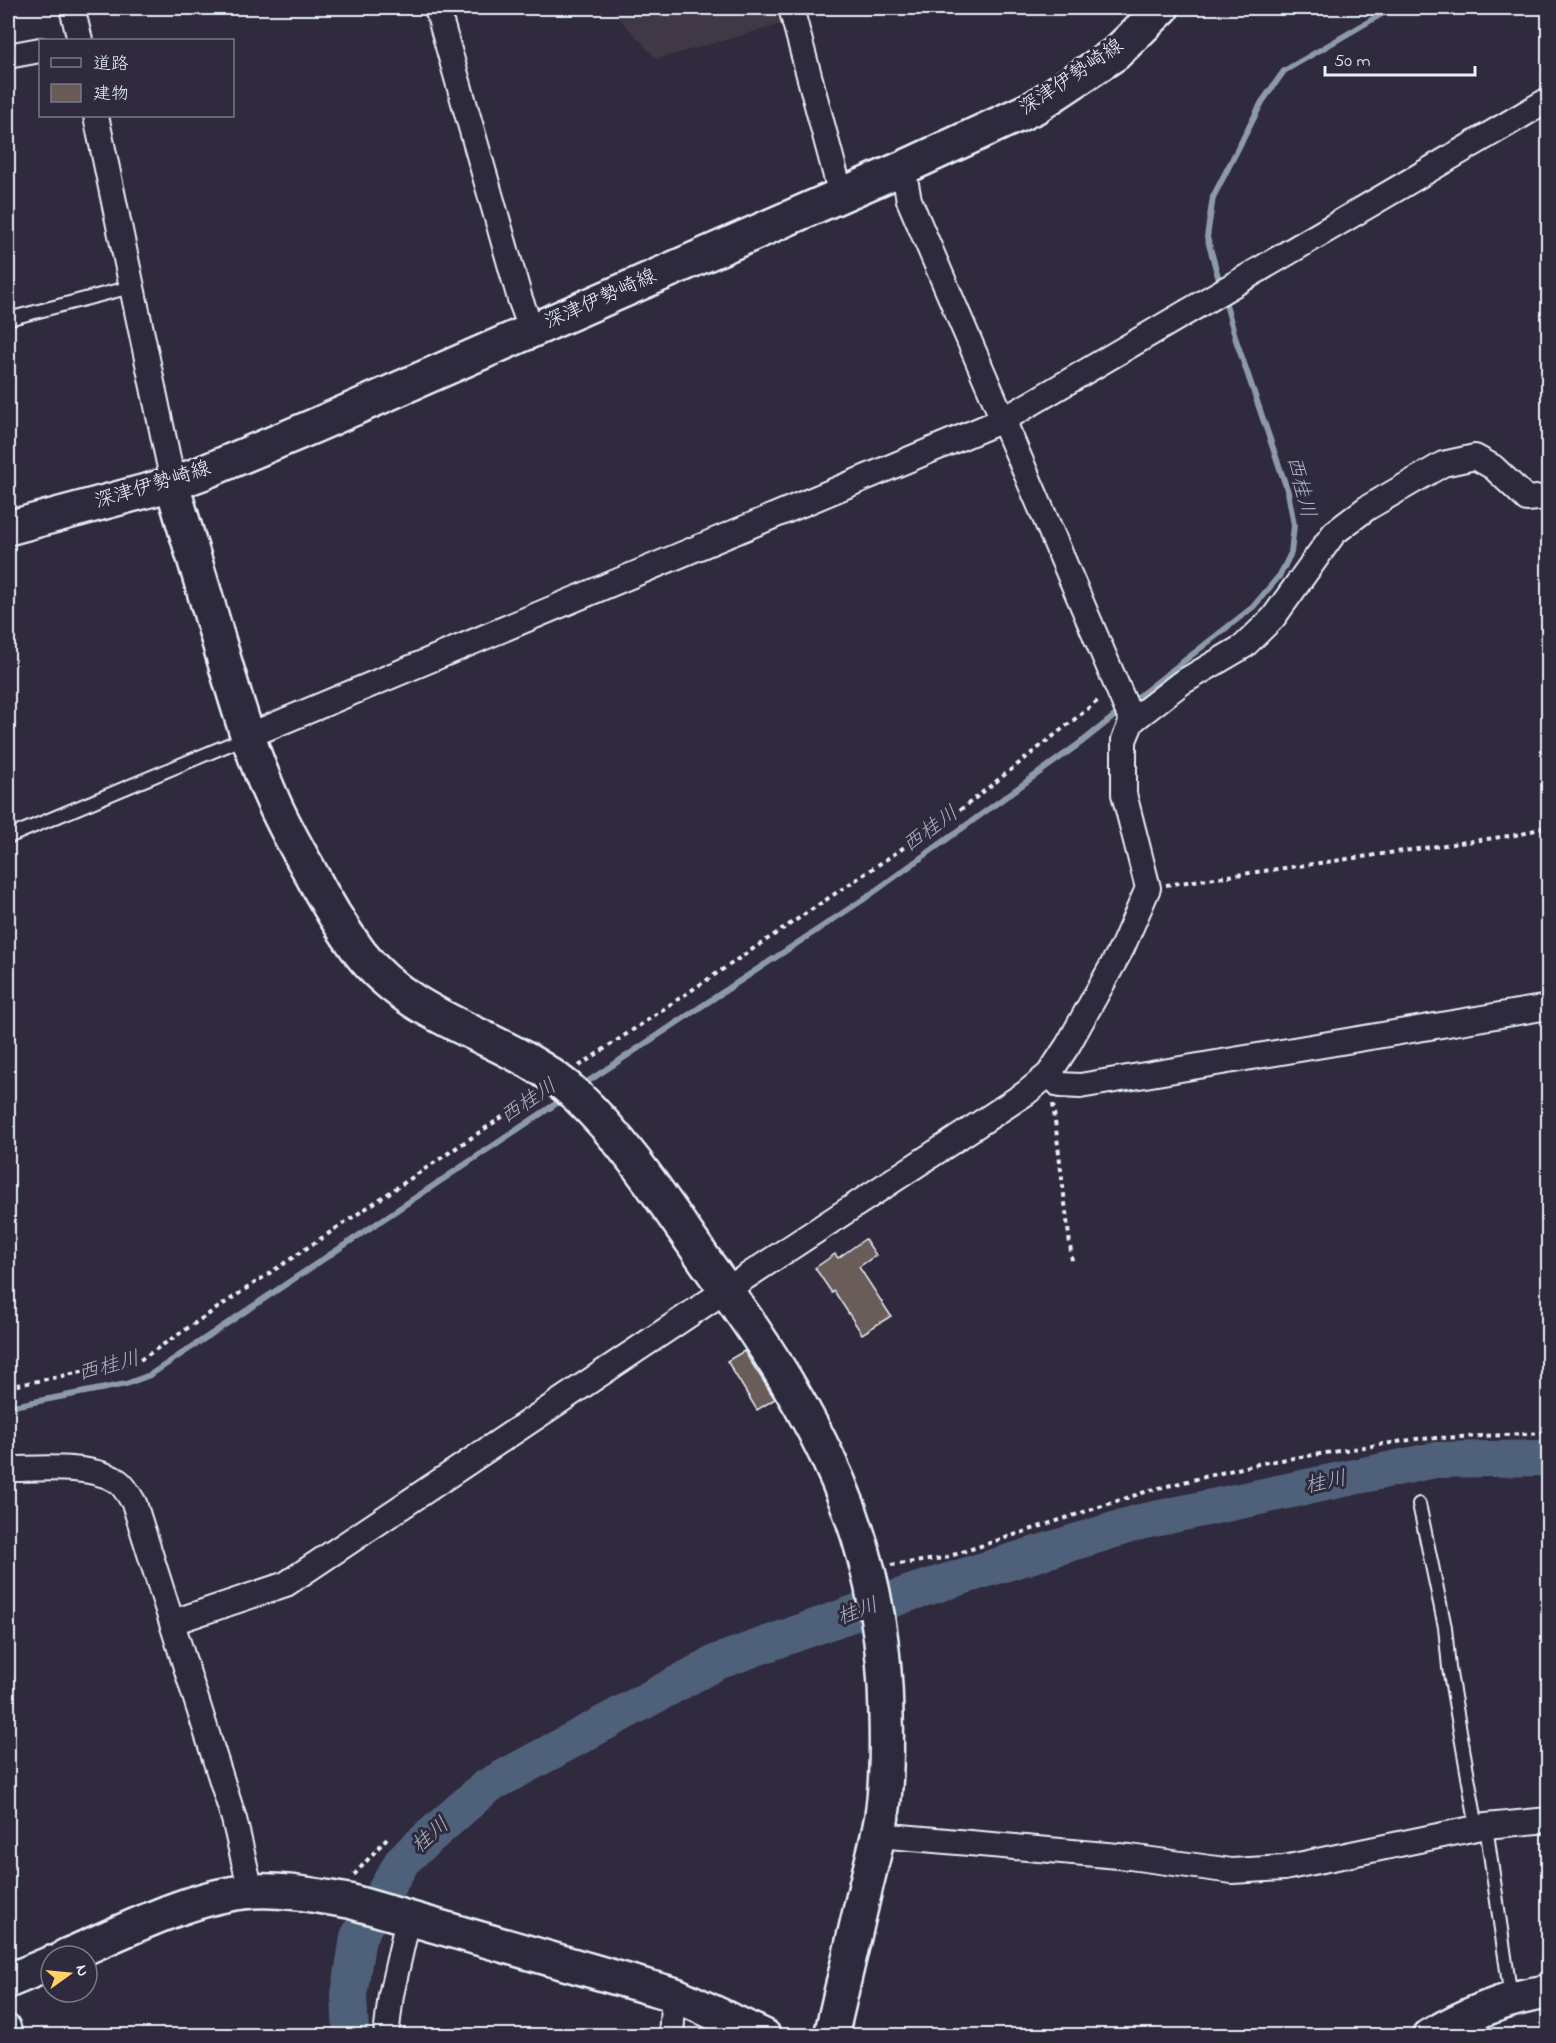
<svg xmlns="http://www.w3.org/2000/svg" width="1556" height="2043" viewBox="0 0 1556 2043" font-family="'Indie Flower','Klee One',sans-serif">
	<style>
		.built { fill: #413945 }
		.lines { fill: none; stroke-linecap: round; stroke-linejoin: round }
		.stream { stroke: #8d9aac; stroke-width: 6 }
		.river { stroke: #50607a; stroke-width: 36 }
		.building { fill: #6a5b58; stroke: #e8f1f8; stroke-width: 1.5 }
		.lane-casing { stroke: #e8f1f8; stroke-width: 16 }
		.street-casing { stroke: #e8f1f8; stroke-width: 28 }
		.secondary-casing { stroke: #e8f1f8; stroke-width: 38 }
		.path { stroke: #e8f1f8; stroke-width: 4; stroke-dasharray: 4.5 4.5; stroke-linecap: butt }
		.lane { stroke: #2f2a3d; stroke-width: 12 }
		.street { stroke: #2f2a3d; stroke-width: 24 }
		.secondary { stroke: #2f2a3d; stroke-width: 33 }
		.labels { text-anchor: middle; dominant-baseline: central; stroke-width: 6; stroke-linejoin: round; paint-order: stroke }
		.street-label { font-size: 20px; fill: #e8f1f8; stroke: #2f2a3d }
		.water-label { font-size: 21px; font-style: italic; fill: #abb7c6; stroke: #2f2a3d }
	</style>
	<rect width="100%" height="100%" fill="#2f2a3d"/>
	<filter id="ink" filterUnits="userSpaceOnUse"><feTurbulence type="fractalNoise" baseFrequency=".0167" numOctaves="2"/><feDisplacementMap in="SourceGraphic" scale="12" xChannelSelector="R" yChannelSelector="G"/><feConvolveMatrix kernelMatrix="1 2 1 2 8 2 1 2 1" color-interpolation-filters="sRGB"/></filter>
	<g filter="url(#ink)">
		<path class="built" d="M613 8H778L782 24 657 59 614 13Z"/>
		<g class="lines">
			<g class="stream">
				<path d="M1221 287 1207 237 1213 197 1262 102 1284 71 1392 8"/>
				<path d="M1129 704 1253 607 1280 575 1291 553 1294 525 1288 492 1236 340 1224 297"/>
				<path d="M581 1086 864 899 1083 741 1122 710"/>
				<path d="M8 1407 126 1384 150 1375 563 1099"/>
			</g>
			<path class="river" d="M351 2036 349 1995 358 1937 403 1860 486 1787 717 1662 916 1591 1140 1522 1435 1460 1548 1458"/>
		</g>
		<g class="building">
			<path d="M865 1239 876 1255 859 1267 891 1316 862 1334 834 1291 832 1293 815 1268 835 1254 838 1258Z"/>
			<path d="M744 1351 775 1399 757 1410 727 1361Z"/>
		</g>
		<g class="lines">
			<g class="lane-casing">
				<g id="lane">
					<path d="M8 319 131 287"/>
					<path d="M8 837 247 737"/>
					<path d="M1419 1504 1445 1627 1449 1668 1477 1828"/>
					<path d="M1486 1826 1511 1998"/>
				</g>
			</g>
			<g class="street-casing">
				<g id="street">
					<path d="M72 8 80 40"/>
					<path d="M437 8 520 299 532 331"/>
					<path d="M791 8 841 195"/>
					<path d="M8 56 40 50"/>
					<path d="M96 116 170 468 172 484"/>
					<path d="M1132 721 1181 683 1244 646 1273 618 1334 533 1367 508 1443 464 1475 457 1493 467 1527 499 1548 497"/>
					<path d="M248 736 1003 420 1548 100"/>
					<path d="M1049 1074 1060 1085 1080 1086 1548 1007"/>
					<path d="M8 1469C39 1469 88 1464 116 1480 124 1485 129 1495 134 1503L234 1819 251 1891"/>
					<path d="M173 1622 286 1584 726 1290 1026 1093 1049 1074 1068 1045 1122 948 1148 888 1124 794V740L1132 721 909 200 903 168"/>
					<path d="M878 1835 1130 1857 1232 1871 1284 1868 1486 1826 1548 1820"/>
					<path d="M8 2027 10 2036"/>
					<path d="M386 2036 391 1995 408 1919"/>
					<path d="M671 2036 673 2007 676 1995"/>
				</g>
			</g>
			<g class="secondary-casing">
				<g id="secondary">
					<path d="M172 484C186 533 202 583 216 632 233 690 249 748 274 803 284 825 296 847 308 868 323 897 340 926 360 953 415 1025 513 1036 577 1096 632 1148 672 1215 716 1276 817 1417 884 1536 886 1715 887 1748 887 1782 882 1815 878 1841 870 1868 864 1894 853 1941 842 1988 831 2036"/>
					<path d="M8 528 172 484 202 473 314 426 903 168 1035 107 1115 54 1162 8"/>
					<path d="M66 1956C123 1932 192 1895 253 1891 286 1889 317 1896 349 1901L676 1995 764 2036"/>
					<path d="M8 1981 51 1963"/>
					<path d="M1430 2036C1466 2015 1507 1997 1548 1992"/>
				</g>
			</g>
			<g class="path">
				<path d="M1166 885 1522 834 1548 826"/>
				<path d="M579 1066 964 807 1100 699"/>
				<path d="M1053 1104 1072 1261"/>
				<path d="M8 1387 140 1360 535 1095"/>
				<path d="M891 1565 944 1558 1151 1490 1262 1463 1416 1439 1548 1433"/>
				<path d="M354 1875 387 1838"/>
			</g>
			<use href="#lane" class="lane"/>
			<use href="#street" class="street"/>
			<use href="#secondary" class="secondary"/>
		</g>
	</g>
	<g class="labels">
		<g class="street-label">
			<text transform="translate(1072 78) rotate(-34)">深津伊勢崎線</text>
			<text transform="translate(601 300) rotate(-24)">深津伊勢崎線</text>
			<text transform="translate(153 486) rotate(-17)">深津伊勢崎線</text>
		</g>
		<g class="water-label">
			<text transform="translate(1300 487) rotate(76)">西桂川</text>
			<text transform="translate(931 830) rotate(-36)">西桂川</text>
			<text transform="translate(529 1102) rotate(-34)">西桂川</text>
			<text transform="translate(109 1367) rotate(-15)">西桂川</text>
			<text transform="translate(1326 1483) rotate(-12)">桂川</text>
			<text transform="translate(858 1612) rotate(-20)">桂川</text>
			<text transform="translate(431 1836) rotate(-41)">桂川</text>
		</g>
	</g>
	<rect width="1556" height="2043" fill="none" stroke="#2f2a3d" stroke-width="30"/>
	<rect x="15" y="15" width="1526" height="2013" fill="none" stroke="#e8f1f8" stroke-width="2" filter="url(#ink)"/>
	<rect x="39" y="39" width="195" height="78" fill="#2f2a3d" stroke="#797a88" stroke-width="1.5"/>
	<rect x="51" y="58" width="30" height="9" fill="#2f2a3d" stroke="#797a88" stroke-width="1.5"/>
	<text x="93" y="69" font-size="18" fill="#e8f1f8">道路</text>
	<rect x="51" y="84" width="30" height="18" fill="#6a5b58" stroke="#797a88" stroke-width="1.5"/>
	<text x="93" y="99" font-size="18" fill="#e8f1f8">建物</text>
	<g transform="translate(69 1974) rotate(75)"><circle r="28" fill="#2f2a3d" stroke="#797a88" stroke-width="1.5"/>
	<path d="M0-4.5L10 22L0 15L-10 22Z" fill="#ffd166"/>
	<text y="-9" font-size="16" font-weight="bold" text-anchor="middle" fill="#e8f1f8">N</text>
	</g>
	<path d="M1325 66v9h150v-9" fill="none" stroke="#e8f1f8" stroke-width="3"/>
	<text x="1334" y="66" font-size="18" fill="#e8f1f8" stroke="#2f2a3d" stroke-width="4.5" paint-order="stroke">50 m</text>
</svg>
